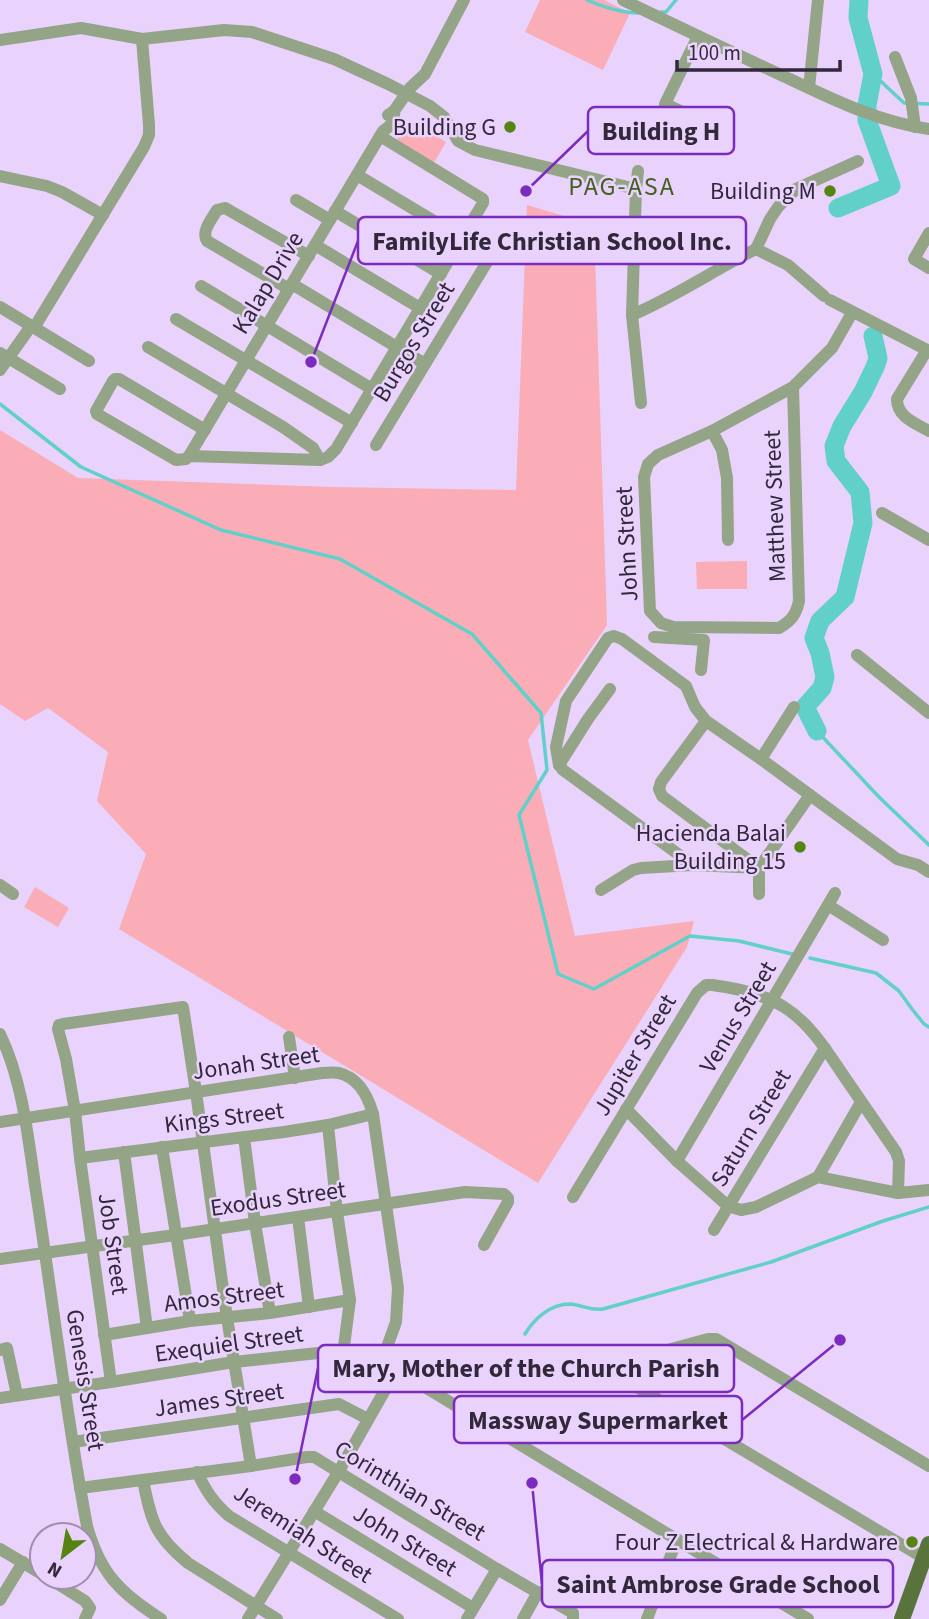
<svg xmlns="http://www.w3.org/2000/svg" width="929" height="1619" viewBox="0 0 929 1619" font-family="'Source Sans 3',sans-serif">
	<style>
		.green { fill: #faadb7 }
		.lines { fill: none; stroke-linecap: round; stroke-linejoin: round }
		.stream { stroke: #61d0c9; stroke-width: 3.5 }
		.river { stroke: #61d0c9; stroke-width: 19 }
		.minor { stroke: #94a486; stroke-width: 12 }
		.major { stroke: #58733c; stroke-width: 16 }
		.poi-dot { fill: #568413; stroke: #e9d2fc; stroke-width: 2.5 }
		.labels { text-anchor: middle; dominant-baseline: central; stroke-width: 5; stroke-linejoin: round; paint-order: stroke }
		.poi-label { font-size: 24px; fill: #32273b; stroke: #e9d2fc; text-anchor: end }
		.street-label { font-size: 24px; fill: #32273b; stroke: #e9d2fc }
		.neighbourhood-label { font-size: 26px; letter-spacing: 2px; fill: #43611f; stroke: #e9d2fc }
		.leader { fill: none; stroke: #7b2cbf; stroke-width: 2.5 }
		.callout-dot { fill: #7b2cbf; stroke: #e9d2fc; stroke-width: 2.5 }
		.callout { fill: #e9d2fc; stroke: #7b2cbf; stroke-width: 2.5 }
		.callout-label { font-size: 26px; text-anchor: middle; font-weight: bold; fill: #32273b }
	</style>
	<rect width="100%" height="100%" fill="#e9d2fc"/>
	<g class="green">
		<path d="M540 0H604L630 13 603 70 525 32Z"/>
		<path d="M409 120 446 142 432 166 395 143Z"/>
		<path d="M527 205 594 225 607 625 528 740 575 936 694 921 687 947 538 1183 119 929 146 854 97 801 108 752 48 708 25 721 0 704V430L78 478 332 487 516 490Z"/>
		<path d="M747 561V589H697L696 562Z"/>
		<path d="M35 887 69 908 58 927 24 907Z"/>
	</g>
	<g class="lines">
		<g class="stream">
			<path d="M587 0C603 7 622 13 639 13"/>
			<path d="M661 12H666L676 0"/>
			<path d="M873 74 904 103 929 104"/>
			<path d="M0 404 81 467 221 530 340 559 472 634 541 713 547 770 519 815 558 974 594 989 690 936 739 941 792 954"/>
			<path d="M817 731 879 797 929 845"/>
			<path d="M810 958 876 973 899 991 912 1009 924 1024 929 1027"/>
			<path d="M525 1334C534 1319 550 1304 570 1304 583 1305 590 1311 603 1309L771 1262 883 1221 929 1207"/>
		</g>
		<g class="river">
			<path d="M838 208 891 186 867 120V105L873 74 858 18 859 0"/>
			<path d="M817 731 805 707 822 688 825 677 820 653 814 638 820 621 845 597 863 523 860 492 836 461 834 446 842 426 863 392 875 367 878 358 873 336"/>
		</g>
		<g class="minor">
			<path d="M623 0C675 25 727 50 779 74 826 96 876 122 929 129"/>
			<path d="M698 36 665 104 719 129"/>
			<path d="M0 40 81 28 142 39 224 30 252 32 334 59 388 84 430 106 444 117 458 141 475 150 636 189"/>
			<path d="M895 57 911 98 915 127"/>
			<path d="M809 88 818 0"/>
			<path d="M388 115 394 111 410 88 425 74 464 0"/>
			<path d="M638 171 636 189 632 315 641 403"/>
			<path d="M357 175 462 238"/>
			<path d="M0 176 47 186 62 192 103 215"/>
			<path d="M296 200 330 220"/>
			<path d="M335 211 441 274"/>
			<path d="M929 233 914 259 929 268"/>
			<path d="M315 245 420 308"/>
			<path d="M756 249 770 219 778 207 796 189 858 161"/>
			<path d="M756 249 788 265 824 296"/>
			<path d="M292 284 425 364"/>
			<path d="M201 286 372 389"/>
			<path d="M289 289 207 241C201 231 212 219 217 210L225 208 309 256"/>
			<path d="M830 300 929 351"/>
			<path d="M0 307 89 361"/>
			<path d="M632 315C675 297 714 270 756 249"/>
			<path d="M176 319 352 423"/>
			<path d="M34 328 144 147 149 135V125L142 39"/>
			<path d="M148 347 283 427 313 448 320 460"/>
			<path d="M927 350 897 399C897 417 915 423 929 431"/>
			<path d="M0 353 60 389"/>
			<path d="M0 370 31 326"/>
			<path d="M793 387 799 601C796 615 791 621 779 628L673 627 661 623 650 611 644 477 648 464 658 455 712 431 793 387 832 348 852 313"/>
			<path d="M205 430 119 379H115L113 381 96 411 97 414 176 460 186 459 189 456 320 460 328 457 336 449 483 203V199L380 136"/>
			<path d="M712 431 722 450 727 478 728 540"/>
			<path d="M376 445 487 262"/>
			<path d="M189 456 383 131C391 126 395 121 394 111"/>
			<path d="M882 513 929 540"/>
			<path d="M654 637 704 640 701 670"/>
			<path d="M857 655 929 713"/>
			<path d="M706 721 661 782 659 789 662 796 759 868V894"/>
			<path d="M761 759 794 707"/>
			<path d="M559 765 588 719 610 689"/>
			<path d="M693 865 563 770 559 765 556 747 566 701 608 638 614 636 622 639 686 686 695 707 706 721 761 759 897 859 918 865 929 872"/>
			<path d="M0 885 13 894"/>
			<path d="M601 890 633 870 641 868 693 865 759 868 810 795"/>
			<path d="M828 905 883 940"/>
			<path d="M0 1034C25 1086 29 1149 38 1205 54 1312 67 1420 87 1526 100 1573 120 1593 161 1619"/>
			<path d="M289 1037 295 1078"/>
			<path d="M626 1109 677 1161 728 1206 741 1210 756 1207 818 1177 898 1193 929 1190"/>
			<path d="M0 1122 322 1073C327 1073 334 1072 339 1073 359 1078 368 1096 373 1114L398 1288 396 1322 382 1361"/>
			<path d="M328 1125 337 1212 350 1300 343 1354"/>
			<path d="M244 1137 255 1223 270 1313"/>
			<path d="M162 1147 190 1321"/>
			<path d="M124 1152 147 1328"/>
			<path d="M80 1158 284 1132 328 1125 373 1114"/>
			<path d="M677 1161 835 893"/>
			<path d="M818 1177 861 1102"/>
			<path d="M573 1197 697 993 706 985H712C736 988 763 994 784 1007 813 1025 831 1058 850 1085 865 1107 881 1130 896 1152L899 1161 898 1193"/>
			<path d="M298 1217 309 1307"/>
			<path d="M714 1230 825 1048"/>
			<path d="M0 1259 175 1235 465 1192 504 1194 508 1198V1202L484 1245"/>
			<path d="M104 1335 190 1321 270 1313 350 1300"/>
			<path d="M0 1350 7 1348 17 1395"/>
			<path d="M612 1370 613 1366 616 1364 708 1339H716L929 1466"/>
			<path d="M111 1382 80 1158 75 1111 66 1059 58 1029 59 1025 63 1024 183 1007 196 1092 227 1318 251 1466"/>
			<path d="M580 1384C592 1368 600 1357 617 1375L924 1558"/>
			<path d="M0 1398 111 1382 234 1362 318 1353 363 1356 382 1361 808 1619"/>
			<path d="M73 1442 339 1404 368 1419"/>
			<path d="M197 1472C206 1491 213 1502 229 1516L398 1619"/>
			<path d="M143 1480C151 1521 155 1536 188 1563L277 1619"/>
			<path d="M80 1488 251 1466 307 1457H314L497 1569 573 1613V1619"/>
			<path d="M314 1511 473 1608"/>
			<path d="M0 1549 42 1574"/>
			<path d="M47 1577 85 1601 90 1608 85 1619"/>
			<path d="M0 1600 23 1562"/>
			<path d="M248 1619 339 1471 397 1369"/>
			<path d="M467 1619 497 1569"/>
			<path d="M523 1619 538 1592"/>
			<path d="M647 1619 677 1539"/>
		</g>
		<path class="major" d="M902 1619 929 1544"/>
	</g>
	<g class="poi-dot">
		<circle cx="510" cy="127" r="7"/>
		<circle cx="830" cy="191" r="7"/>
		<circle cx="800" cy="847" r="7"/>
		<circle cx="912" cy="1542" r="7"/>
	</g>
	<g class="labels">
		<g class="poi-label">
			<text x="496" y="127">Building G</text>
			<text x="816" y="191">Building M</text>
			<text x="786" y="833">Hacienda Balai<tspan x="786" dy="28">Building 15</tspan></text>
			<text x="898" y="1542">Four Z Electrical &amp; Hardware</text>
		</g>
		<g class="street-label">
			<text transform="translate(268 283) rotate(-59)">Kalap Drive</text>
			<text transform="translate(414 342) rotate(-59)">Burgos Street</text>
			<text transform="translate(775 506) rotate(-92)">Matthew Street</text>
			<text transform="translate(627 544) rotate(-93)">John Street</text>
			<text transform="translate(738 1017) rotate(-59)">Venus Street</text>
			<text transform="translate(635 1055) rotate(-59)">Jupiter Street</text>
			<text transform="translate(256 1063) rotate(-8)">Jonah Street</text>
			<text transform="translate(224 1118) rotate(-7)">Kings Street</text>
			<text transform="translate(751 1128) rotate(-59)">Saturn Street</text>
			<text transform="translate(278 1199) rotate(-8)">Exodus Street</text>
			<text transform="translate(113 1244) rotate(82)">Job Street</text>
			<text transform="translate(224 1297) rotate(-7)">Amos Street</text>
			<text transform="translate(229 1344) rotate(-8)">Exequiel Street</text>
			<text transform="translate(85 1380) rotate(81)">Genesis Street</text>
			<text transform="translate(219 1400) rotate(-8)">James Street</text>
			<text transform="translate(410 1491) rotate(31)">Corinthian Street</text>
			<text transform="translate(303 1534) rotate(33)">Jeremiah Street</text>
			<text transform="translate(405 1541) rotate(31)">John Street</text>
		</g>
		<g class="neighbourhood-label">
			<text x="622" y="186">PAG-ASA</text>
		</g>
	</g>
	<path class="leader" d="M526 191L588 131M311 362L358 241M295 1479L318 1368M840 1340L742 1420M532 1483L542 1584"/>
	<g class="callout-dot">
		<circle cx="526" cy="191" r="7"/>
		<circle cx="311" cy="362" r="7"/>
		<circle cx="295" cy="1479" r="7"/>
		<circle cx="840" cy="1340" r="7"/>
		<circle cx="532" cy="1483" r="7"/>
	</g>
	<g class="callout">
		<rect x="588" y="107" width="146" height="47" rx="7"/>
		<rect x="358" y="217" width="388" height="47" rx="7"/>
		<rect x="318" y="1345" width="416" height="47" rx="7"/>
		<rect x="454" y="1396" width="288" height="47" rx="7"/>
		<rect x="542" y="1560" width="351" height="47" rx="7"/>
	</g>
	<g class="callout-label">
		<text x="661" y="140">Building H</text>
		<text x="552" y="250">FamilyLife Christian School Inc.</text>
		<text x="526" y="1377">Mary, Mother of the Church Parish</text>
		<text x="598" y="1429">Massway Supermarket</text>
		<text x="718" y="1593">Saint Ambrose Grade School</text>
	</g>
	<g transform="translate(63 1556) rotate(211)"><circle r="33" fill="#e9d2fc" stroke="#a08eaf" stroke-width="2"/>
	<path d="M0-5L12 26L0 18L-12 26Z" fill="#568413"/>
	<text y="-10" font-size="19" font-weight="bold" text-anchor="middle" fill="#32273b">N</text>
	</g>
	<path d="M677 60v10h163v-10" fill="none" stroke="#32273b" stroke-width="3.5"/>
	<text x="688" y="60" font-size="21" fill="#32273b" stroke="#e9d2fc" stroke-width="5" paint-order="stroke">100 m</text>
</svg>
